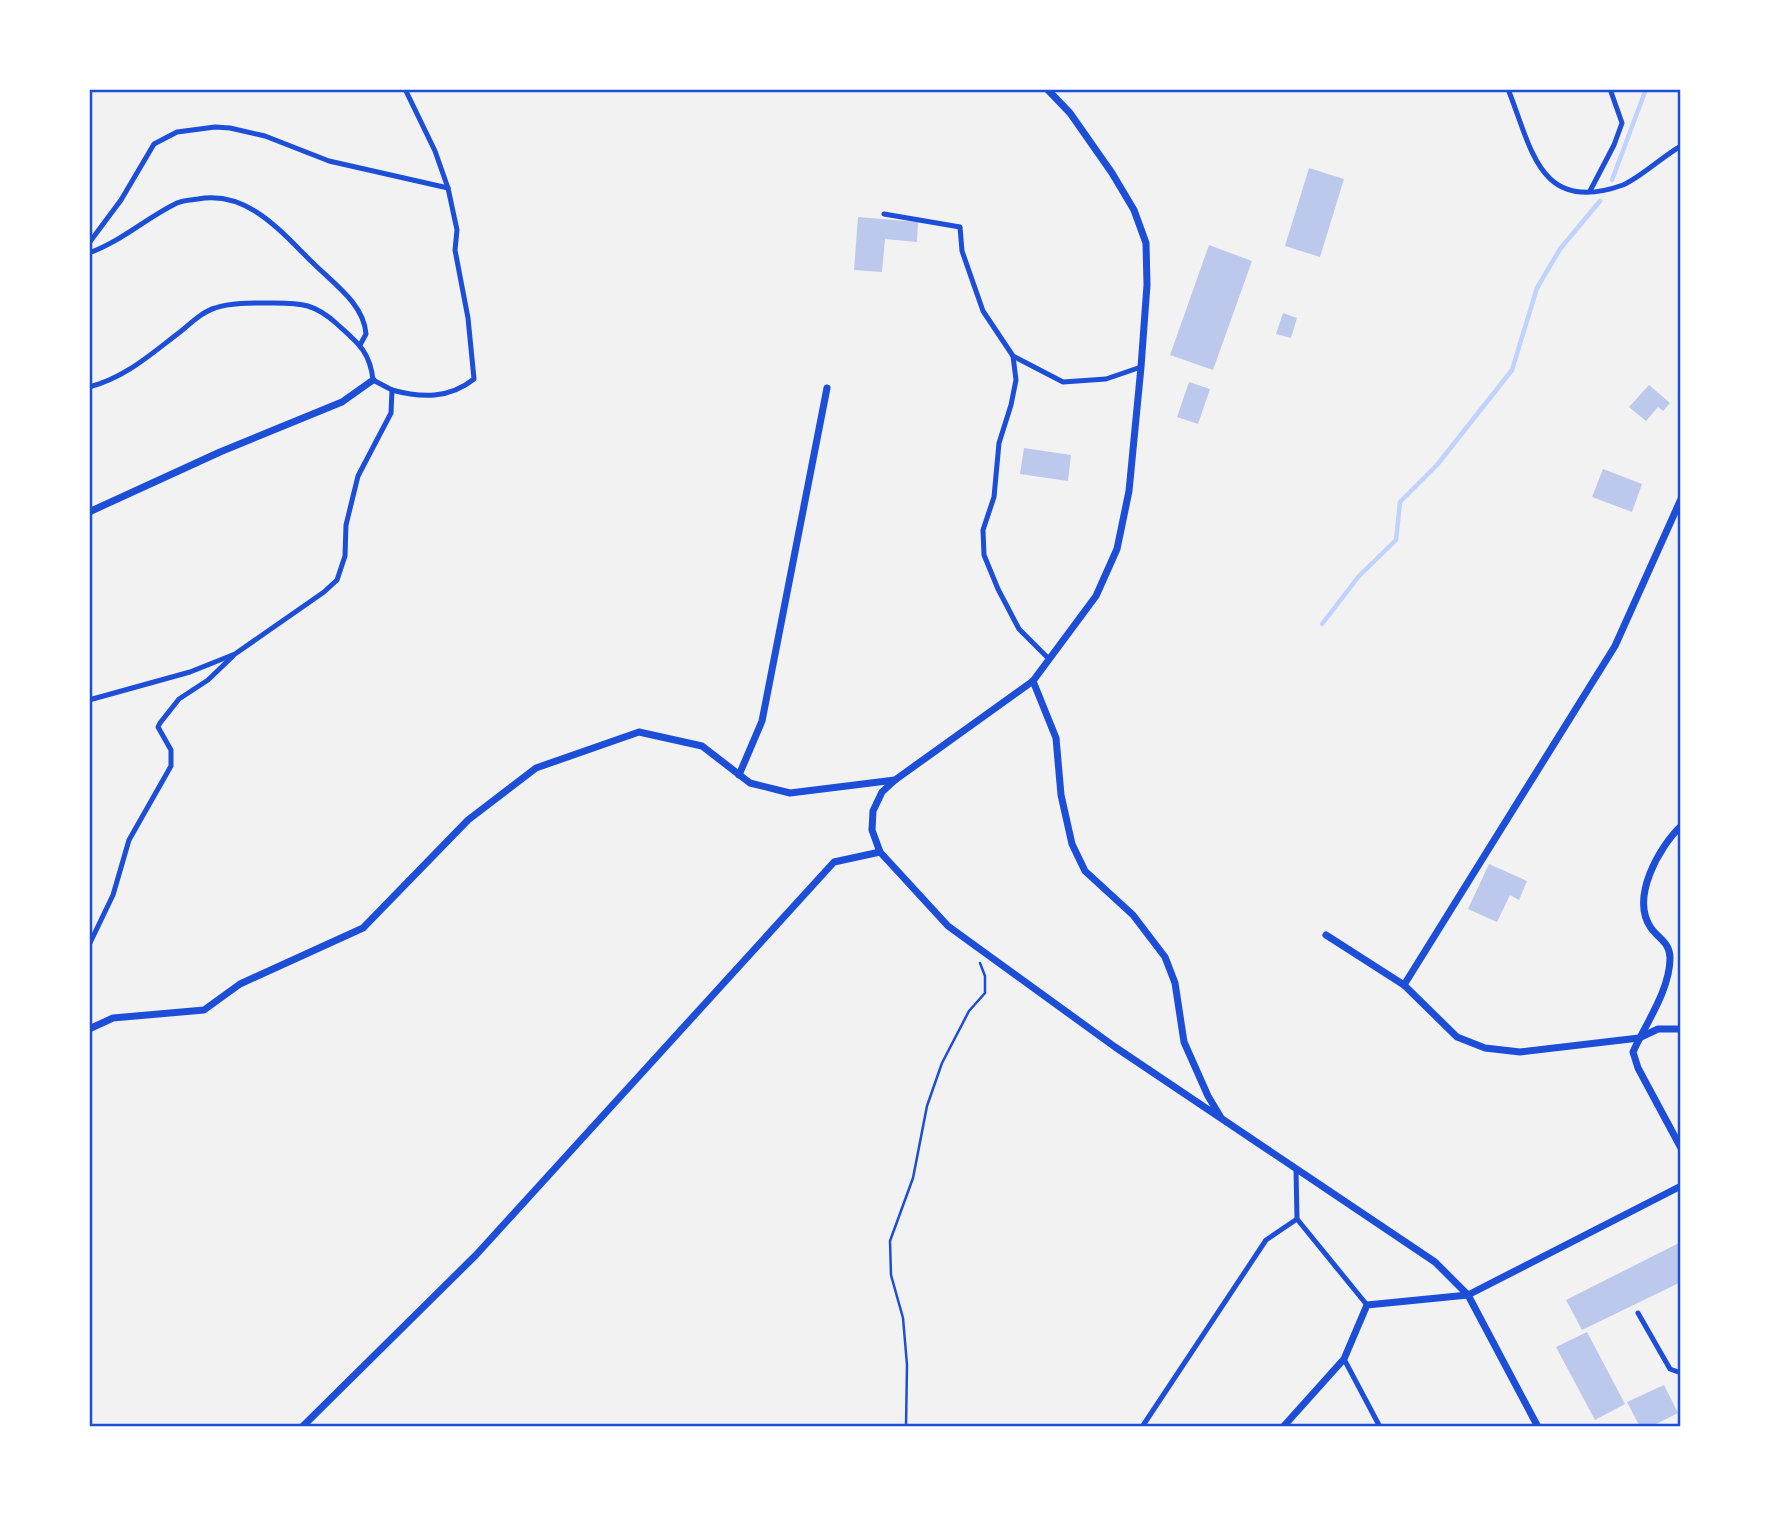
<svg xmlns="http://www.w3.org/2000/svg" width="1770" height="1516" viewBox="0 0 1770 1516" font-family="'Alegreya Sans',sans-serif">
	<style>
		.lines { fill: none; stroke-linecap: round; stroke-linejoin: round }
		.stream { stroke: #bfd3fe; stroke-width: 4.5 }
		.building { fill: #bdc9ec }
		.path { stroke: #1d4ed8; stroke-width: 2.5 }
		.service { stroke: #1d4ed8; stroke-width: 5 }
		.minor { stroke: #1d4ed8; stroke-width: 7 }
		.neatline { fill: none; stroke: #1d4ed8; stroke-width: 2.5 }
	</style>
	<rect width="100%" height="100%" fill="#f2f2f2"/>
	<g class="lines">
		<g class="stream">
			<path d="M1612 180 1646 89"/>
			<path d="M1322 624 1359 576 1396 540 1400 502 1437 465 1512 370 1537 288 1560 249 1600 201"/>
		</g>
	</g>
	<g class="building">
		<path d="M1309 168 1344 179 1320 257 1285 246Z"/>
		<path d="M858 217 918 222 917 242 885 239 882 272 854 270Z"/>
		<path d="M1209 245 1252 261 1213 370 1170 355Z"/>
		<path d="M1283 313 1297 318 1291 338 1276 334Z"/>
		<path d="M1189 382 1210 389 1198 424 1177 417Z"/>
		<path d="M1649 385 1670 403 1663 411 1658 407 1646 421 1629 407Z"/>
		<path d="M1024 448 1071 455 1068 481 1020 474Z"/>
		<path d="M1603 469 1642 484 1632 512 1592 497Z"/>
		<path d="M1489 864 1527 881 1519 900 1510 895 1497 922 1468 909Z"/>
		<path d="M1681 1242V1282L1582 1330 1566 1300Z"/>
		<path d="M1587 1332 1625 1404 1595 1420 1556 1347Z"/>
		<path d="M1664 1385 1678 1413 1650 1427H1640L1627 1402Z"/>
	</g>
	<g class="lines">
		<path class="path" d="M906 1427 907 1365 903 1318 891 1275 890 1241 913 1178 927 1106 942 1063 969 1011 985 993V976L980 963"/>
		<g class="service">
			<path d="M1508 89C1532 149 1539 215 1623 185 1640 178 1663 156 1681 146"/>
			<path d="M1590 191 1614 145 1622 123 1610 89"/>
			<path d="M884 214 960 227 962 251 983 311 1013 356 1063 382 1106 379 1141 367"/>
			<path d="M89 243 121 200 154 144 177 132 215 127 230 128 265 136 329 161 448 188"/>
			<path d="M89 253C122 241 146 218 177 203 183 200 191 200 198 199 248 190 281 232 313 263 333 283 364 304 366 334L360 345"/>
			<path d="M1013 356 1016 380 1011 405 999 443 994 497 983 530 984 555 998 589 1019 629 1049 659"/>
			<path d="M89 387C125 378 151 354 180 332 191 323 202 312 215 308 233 302 255 303 274 303 302 303 315 304 337 324 357 342 370 351 373 380L392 390 391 413 358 476 346 525 345 556 337 580 324 592 235 654 190 672 89 700"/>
			<path d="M392 390C421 398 449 399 474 379L468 318 455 250 457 230 448 188 435 151 405 89"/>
			<path d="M89 945 113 895 129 840 171 766V750L158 727 160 723 179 699 208 680 233 656"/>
			<path d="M1296 1169 1297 1219 1367 1305"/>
			<path d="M1638 1313 1670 1369 1681 1373"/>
			<path d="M1344 1359 1380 1427"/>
			<path d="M1142 1427 1266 1240 1297 1219"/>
		</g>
		<g class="minor">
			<path d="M1047 89 1070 113 1112 173 1134 210 1146 243 1147 285 1141 367 1129 491 1117 549 1096 596 1033 681 895 780 882 792 873 811 872 830 880 852 948 926 1115 1047 1435 1262 1468 1295 1538 1427"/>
			<path d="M89 512 220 452 342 402 373 380"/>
			<path d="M1033 681 1056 738 1061 795 1072 844 1085 871 1133 915 1165 957 1175 983 1184 1042 1208 1096 1220 1116"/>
			<path d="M739 775 762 721 827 388"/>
			<path d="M1681 826C1659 847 1630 898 1651 928 1659 939 1670 943 1670 958 1670 990 1645 1025 1633 1052L1638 1068 1681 1148"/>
			<path d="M1326 935 1404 985 1457 1037 1485 1048 1520 1052 1639 1038 1658 1029H1681"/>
			<path d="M1404 985 1615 646 1681 499"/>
			<path d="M89 1029 113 1018 204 1010 240 984 363 928 468 820 536 768 639 732 702 746 750 783 790 793 895 780"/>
			<path d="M302 1427 476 1255 834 862 880 852"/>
			<path d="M1283 1427 1344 1359 1367 1305 1468 1295 1681 1186"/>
		</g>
	</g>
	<rect width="1770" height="1516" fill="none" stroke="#ffffff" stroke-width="182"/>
	<rect x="91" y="91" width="1588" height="1334" class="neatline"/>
</svg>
